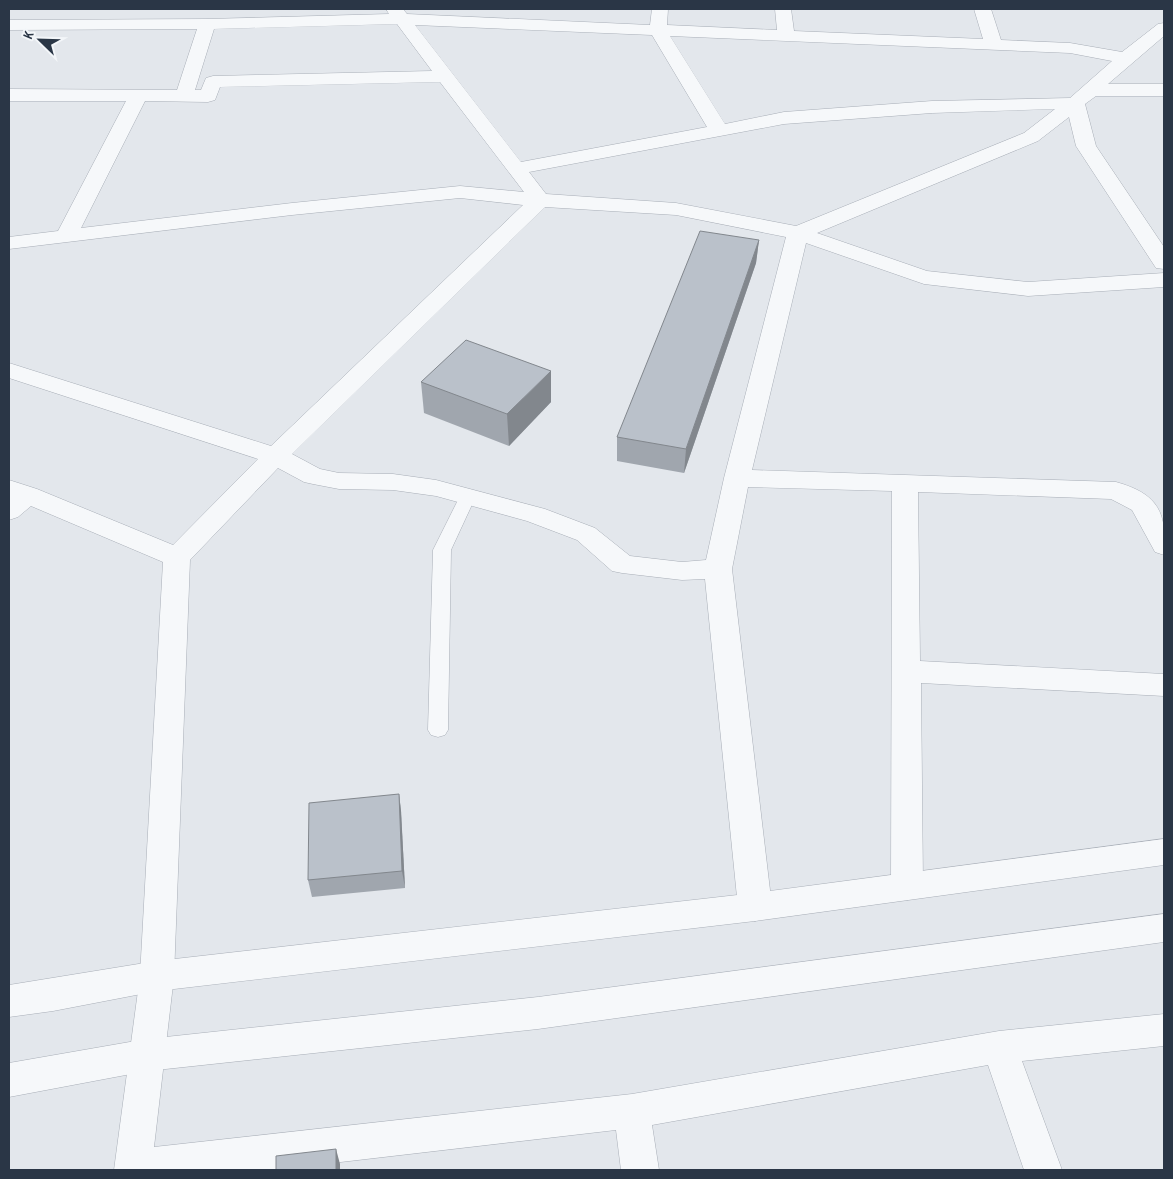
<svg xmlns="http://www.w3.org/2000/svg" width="1173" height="1179" viewBox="0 0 1173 1179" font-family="'Sofia Sans Condensed',sans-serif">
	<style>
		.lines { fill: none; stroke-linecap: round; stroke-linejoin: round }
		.service-casing { stroke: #a8aeb7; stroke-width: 1 }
		.minor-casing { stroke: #a8aeb7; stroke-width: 1 }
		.tertiary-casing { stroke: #a8aeb7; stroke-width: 1 }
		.service { fill: #f6f8fa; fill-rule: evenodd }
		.minor { fill: #f6f8fa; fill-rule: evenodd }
		.tertiary { fill: #f6f8fa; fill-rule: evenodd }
		.wall { fill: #a0a6ae }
		.shaded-wall { fill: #82878d }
		.building { fill: #bac1ca; stroke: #82878d }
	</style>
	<rect width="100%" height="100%" fill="#e3e7ec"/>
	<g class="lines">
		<g class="service-casing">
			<path id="service" d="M468 491 474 492 476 496 451 550 448 730 445 735 438 737 431 735 428 730 433 550 462 492Z"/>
		</g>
		<g class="minor-casing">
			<path id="minor" d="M386 9H403L407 14 650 25 652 9H668L667 25 777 30 775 9H791L794 31 983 39 974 9H991L1001 40 1070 43 1122 52 1158 24 1164 23V36L1108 84H1164V96H1096L1085 104 1096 146 1164 247V269L1156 268 1076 146 1069 117 1038 141 817 233 927 271 1028 282 1164 273V287L1028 296 924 284 806 243 752 470 1116 482C1159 494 1167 513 1164 555L1155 552 1132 510 1111 499 918 492 920 661 1164 674V696L921 683 923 886 919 896 907 900 895 896 891 886 892 491 748 487 732 569 772 907 767 917 755 921 743 917 738 907 705 579 682 580 622 573 612 571 577 540 527 521 436 496 393 490 339 489 313 484 304 482 278 468 190 560 174 976 154 1147 632 1094 999 1031 1164 1014V1046L1022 1061 1062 1170H1024L988 1065 652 1125 659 1170H621L616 1130 272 1170H114L140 976 163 562 31 506 18 517 9 520V480L37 489 173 545 258 459 9 378V363L271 446 523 205 460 198 292 215 9 249V237L58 231 126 101H9V89L177 90 197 29 9 30V20L207 19 389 14ZM397 24 432 71 213 76 206 78 201 90H195L214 29ZM415 25 652 35 707 127 521 162ZM670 36 1070 53 1112 61 1070 98 932 101 784 112 725 124ZM440 82 524 192 460 186 292 203 81 228 145 101 208 102 215 100 220 87ZM1055 109 1024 133 796 226 676 203 546 194 529 172 784 124 932 113ZM545 207 676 215 786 237 724 478 706 560 682 562 630 556 595 528 545 509 436 480 393 474 339 473 320 469 292 454Z"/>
		</g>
		<g class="tertiary-casing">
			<g id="tertiary">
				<path d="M1164 839V865L755 921 157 991 53 1011 9 1017V985L157 961 755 893Z"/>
				<path d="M1164 914V942L538 1029 147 1071 9 1097V1063L147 1039 538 997Z"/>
			</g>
		</g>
		<use href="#service" class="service"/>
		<use href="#minor" class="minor"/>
		<use href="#tertiary" class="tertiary"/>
	</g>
	<g class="wall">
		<path d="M759 240 756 263 684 473 617 461V437Z"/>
		<path d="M421 382 551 402 509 446 424 413Z"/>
		<path d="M399 794 401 811 405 888 312 897 308 880Z"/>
	</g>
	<g class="shaded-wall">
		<path d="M759 240 756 263 684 473 686 449Z"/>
		<path d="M551 371V402L509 446 507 414Z"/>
		<path d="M399 794 401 811 405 888 402 871Z"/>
		<path d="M336 1149 340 1164V1170H336Z"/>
	</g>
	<g class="building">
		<path d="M700 231 759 240 686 449 617 437Z"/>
		<path d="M466 340 551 371 507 414 421 382Z"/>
		<path d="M399 794 402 871 308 880 309 803Z"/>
		<path d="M336 1149V1170H276V1156Z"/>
	</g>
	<rect width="1173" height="1179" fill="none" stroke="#2a3646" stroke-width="20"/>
	<g transform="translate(40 40) rotate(293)" stroke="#f3f6f9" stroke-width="4" paint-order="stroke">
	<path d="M0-4L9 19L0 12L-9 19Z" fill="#2a3646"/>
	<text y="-8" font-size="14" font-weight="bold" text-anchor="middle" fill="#2a3646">K</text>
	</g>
</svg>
